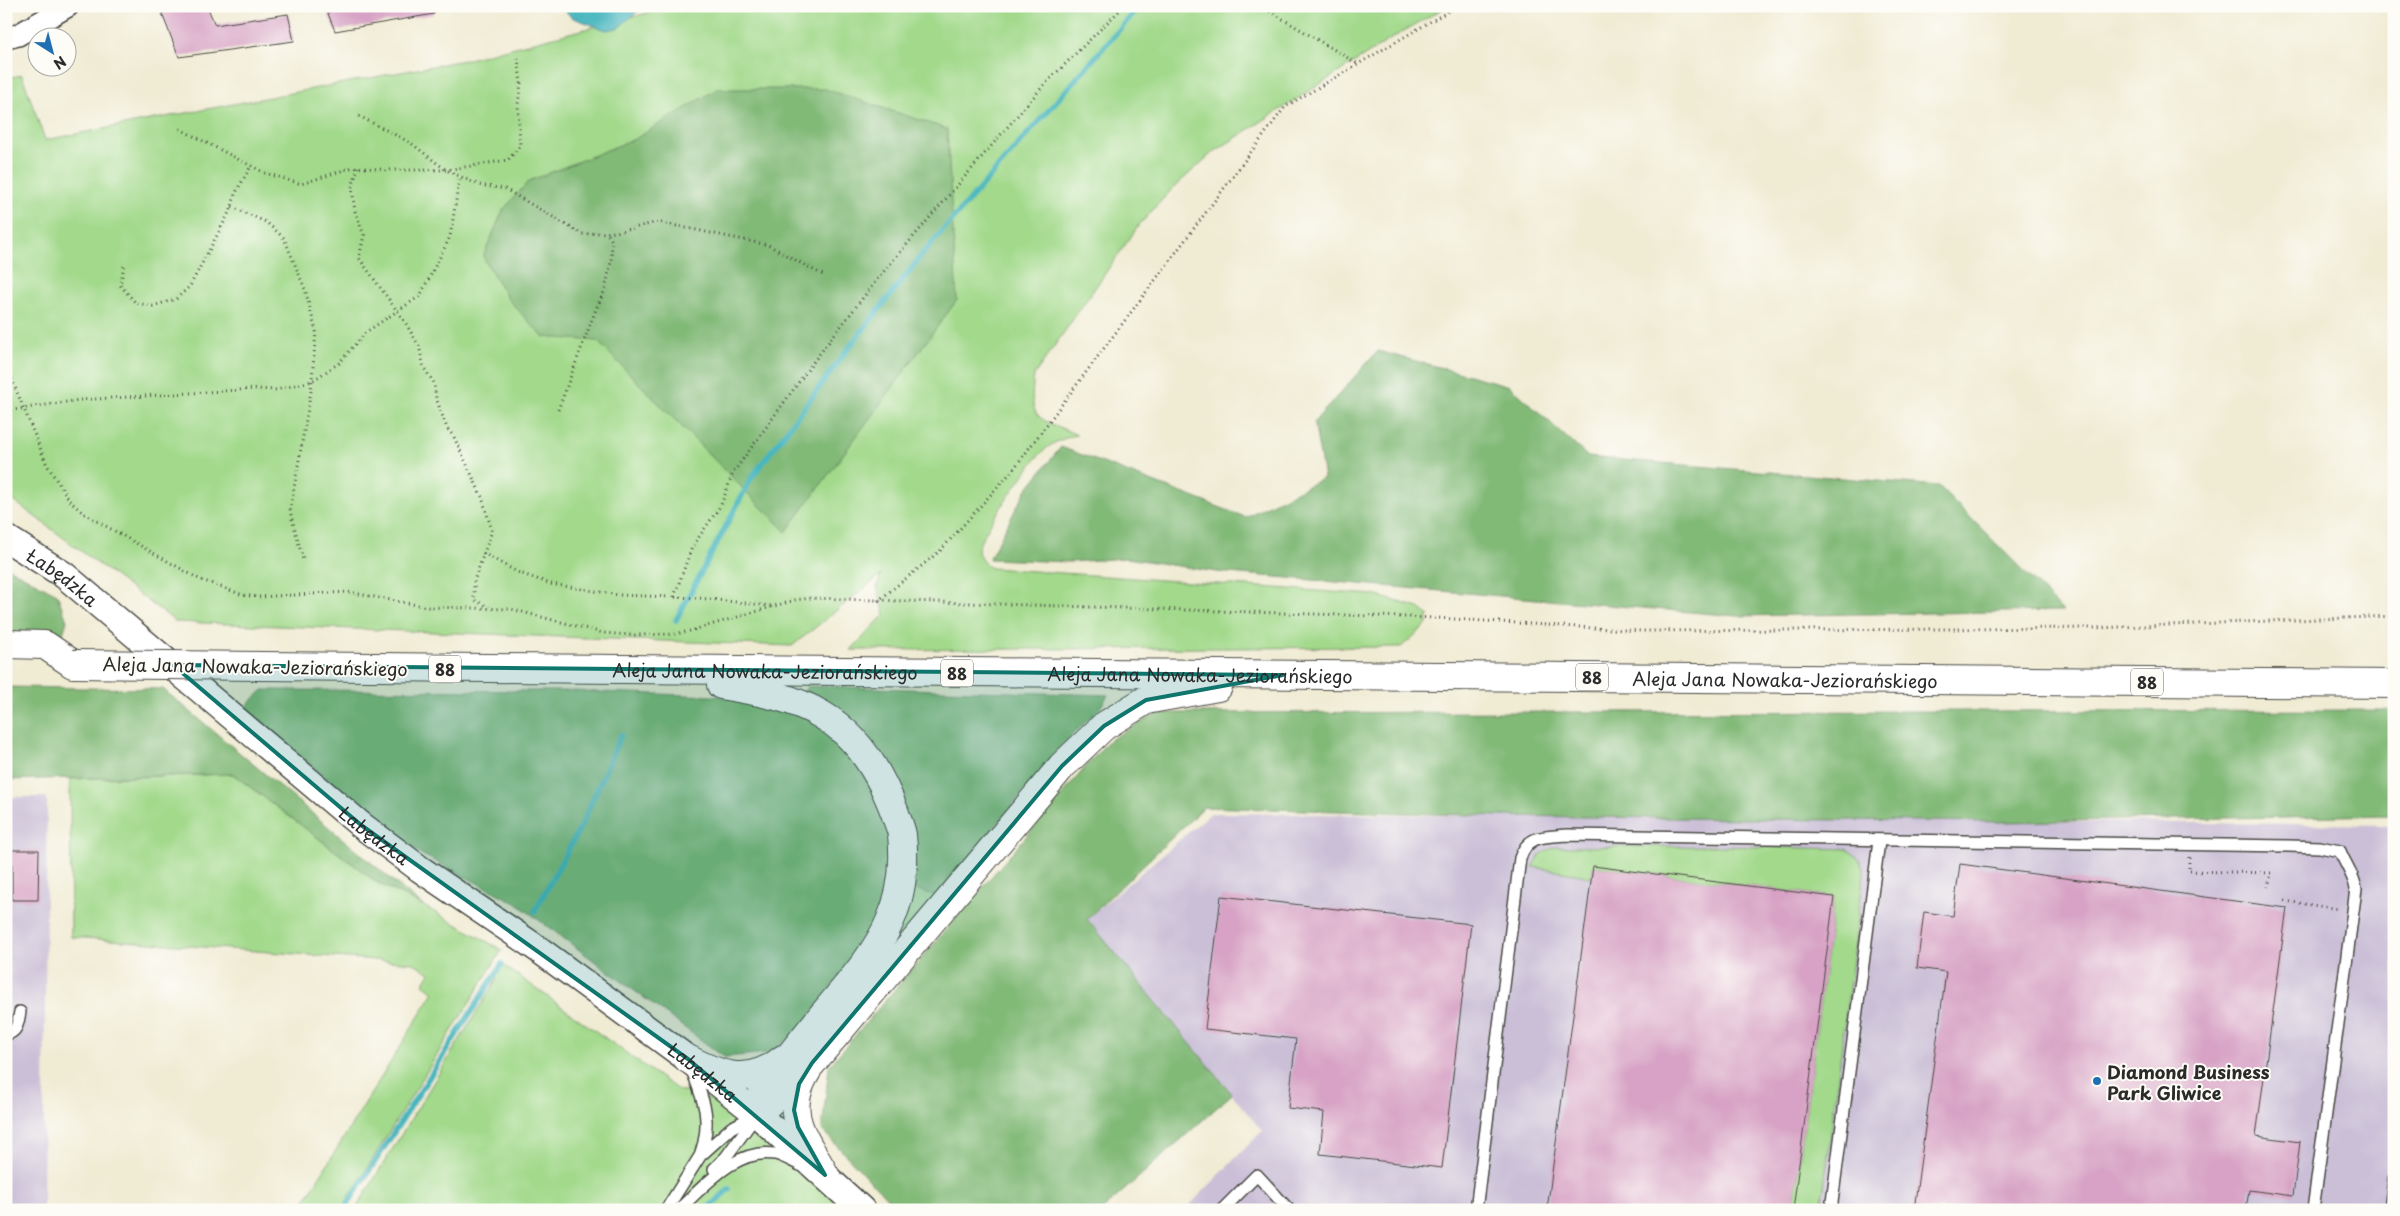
<svg xmlns="http://www.w3.org/2000/svg" width="2400" height="1216" viewBox="0 0 2400 1216" font-family="'Playpen Sans',sans-serif">
	<style>
		.industrial { fill: #cabfd7 }
		.green { fill: #a2d98b; stroke: #66825b }
		.forest { fill: #81b977; stroke: #567251 }
		.water { fill: #47b6bf; stroke: #397075 }
		.lines { fill: none; stroke-linecap: round; stroke-linejoin: round }
		.stream { stroke: #47b6bf; stroke-width: 5.5 }
		.building { fill: #d7a2c5 }
		.service-casing { stroke: #494844; stroke-width: 14 }
		.minor-casing { stroke: #494844; stroke-width: 24 }
		.tertiary-casing { stroke: #494844; stroke-width: 29 }
		.primary-casing { stroke: #494844; stroke-width: 30 }
		.path { stroke: #494844; stroke-width: 3; stroke-dasharray: 1 4; stroke-linecap: butt }
		.service { stroke: #fff; stroke-width: 11 }
		.minor { stroke: #fff; stroke-width: 21 }
		.tertiary { stroke: #fff; stroke-width: 26 }
		.primary { stroke: #fff; stroke-width: 28 }
		.primary-bridge-casing { stroke: #494844; stroke-width: 30; stroke-linecap: butt }
		.primary-bridge { stroke: #fff; stroke-width: 28 }
		.marked { fill: #0f766e; fill-opacity: 0.2; stroke: #0f766e; stroke-width: 4; stroke-linejoin: round }
		.poi-dot { fill: #1f6fb2; stroke: #fdfcf7; stroke-width: 2 }
		.labels { text-anchor: middle; dominant-baseline: central; stroke-width: 4; stroke-linejoin: round; paint-order: stroke }
		.shield { fill: #fdfcf7; stroke: #6a6a68; stroke-width: 1 }
		.shield-label { font-size: 16px; font-weight: bold; fill: #2b2b2b }
		.street-label { font-size: 18px; fill: #2b2b2b; stroke: #fdfcf7 }
		.poi-label { font-size: 18px; font-weight: bold; fill: #2b2b2b; stroke: #fdfcf7; text-anchor: start }
	</style>
	<rect width="100%" height="100%" fill="#fdfcf7"/>
	<filter id="ink" filterUnits="userSpaceOnUse"><feTurbulence type="fractalNoise" baseFrequency=".02" numOctaves="2"/><feDisplacementMap in="SourceGraphic" scale="10" xChannelSelector="R" yChannelSelector="G"/><feConvolveMatrix kernelMatrix="1 2 1 2 8 2 1 2 1" color-interpolation-filters="sRGB"/></filter>
	<filter id="wash" filterUnits="userSpaceOnUse"><feTurbulence type="fractalNoise" baseFrequency=".0096" numOctaves="4" result="noise"/><feDisplacementMap in="SourceGraphic" scale="20" xChannelSelector="R" yChannelSelector="G"/><feGaussianBlur stdDeviation="1.12" result="paint"/><feColorMatrix in="noise" values="0 0 0 0 0 0 0 0 0 0 0 0 0 0 0 0 0 1.4 0 .05"/><feComposite in="paint" operator="in"/></filter>
	<g filter="url(#wash)">
		<rect width="100%" height="100%" fill="#f0ebd3"/>
		<g class="industrial">
			<path d="M6 797H47L43 1210H6Z"/>
			<path d="M1211 813 2394 825V1210H1185L1262 1131 1087 919Z"/>
		</g>
		<g class="green">
			<path d="M674 6H1448L1402 32 1212 153 1172 189 1139 225 1034 375C1028 422 1038 417 1077 435 1063 438 1051 443 1040 454 1029 466 978 537 978 550 979 559 984 563 991 568L1375 595 1419 608 1428 615V622C1423 629 1409 640 1401 647L851 650 885 614 877 587 881 575 792 646 176 622 6 495V78L22 75 45 140 469 59Z"/>
			<path d="M233 774 378 883 422 905 502 950 341 1210H299L434 992 423 984 430 973 414 963 71 937 70 779Z"/>
			<path d="M1721 846 1847 849 1859 858 1864 872 1821 1210H1793L1834 897 1593 866 1591 877 1533 867C1537 855 1545 850 1556 847Z"/>
			<path d="M906 886 938 896 774 1082Z"/>
			<path d="M502 964 678 1090 757 1114 862 1210H355L497 979 495 974Z"/>
		</g>
		<g class="forest">
			<path d="M717 89H825L947 129 957 300 786 532 597 341 543 337 508 299 483 257 503 210 529 181 635 139Z"/>
			<path d="M1378 351 1510 386 1588 457 1939 486 2063 611 1737 616 1217 572 1127 558 1069 562 989 559 1026 490 1061 447 1245 517 1324 478 1314 422Z"/>
			<path d="M6 567 57 594 67 621 62 637 6 634Z"/>
			<path d="M808 686 1108 695 1100 708 1059 748 938 896 906 886 910 842 804 691Z"/>
			<path d="M6 687 163 689 422 905 378 883 233 774 6 780Z"/>
			<path d="M263 690 574 691 740 697 801 713 843 746 878 799 890 842V879L875 926 801 1029 769 1053 724 1057 516 903 421 854 242 710Z"/>
			<path d="M2394 710V815L2006 822 1501 816 1204 807 1087 919 1232 1094 1102 1210H898L822 1130 829 1066 1108 741 1157 713Z"/>
		</g>
		<path class="water" d="M561 6H644L618 28 606 30 571 17Z"/>
		<g class="lines">
			<g class="stream">
				<path d="M676 620 752 477 847 350 930 245 1140 6"/>
				<path d="M535 911 581 826 621 735"/>
				<path d="M344 1210 502 964"/>
				<path d="M706 1210 729 1189"/>
			</g>
		</g>
		<g id="blocks">
			<g class="building">
				<path d="M159 6H207L215 25 288 14 294 41 179 57Z"/>
				<path d="M325 6H434V14L335 31Z"/>
				<path d="M12 850H39L38 900H12Z"/>
				<path d="M1960 864 2287 908 2256 1136 2300 1142 2293 1196 2249 1190 2246 1210H1914L1946 972 1917 968 1924 912 1953 916Z"/>
				<path d="M1593 866 1834 897 1793 1210H1547Z"/>
				<path d="M1221 896 1471 924 1442 1168 1320 1154 1324 1112 1288 1108 1296 1039 1205 1029Z"/>
			</g>
		</g>
	</g>
	<g filter="url(#ink)">
		<use href="#blocks" fill-opacity="0" stroke="#494844" stroke-width="1"/>
		<g class="lines">
			<g class="service-casing">
				<g id="service">
					<path d="M6 1034C18 1033 18 1021 20 1012"/>
					<path d="M692 1070C704 1101 712 1120 701 1153"/>
					<path d="M714 1169 726 1157 755 1117"/>
					<path d="M666 1210 700 1156 731 1128 757 1114"/>
					<path d="M678 1210C705 1186 735 1148 775 1154 783 1156 792 1161 800 1165"/>
					<path d="M1222 1210 1257 1175 1289 1210"/>
					<path d="M1476 1210 1520 858C1528 834 1545 837 1567 835L2289 846 2320 847 2340 851C2345 864 2354 875 2356 889L2313 1210"/>
					<path d="M1831 1210 1879 841"/>
					<path d="M2390 1210 2394 1179"/>
				</g>
			</g>
			<g class="minor-casing">
				<path id="minor" d="M6 38 18 35 68 6"/>
			</g>
			<g class="tertiary-casing">
				<g id="tertiary">
					<path id="s1" d="M6 538 64 575 361 825 420 869 538 949 688 1059 757 1114 862 1210"/>
				</g>
			</g>
			<g class="primary-casing">
				<g id="primary">
					<path d="M6 644 45 645 73 664"/>
					<path id="s2" d="M260 666 2394 684"/>
					<path d="M721 685C756 691 791 696 822 715 858 736 881 775 895 813 897 820 901 828 902 835 905 863 902 894 890 921 876 954 850 982 827 1010 805 1036 784 1063 763 1090L762 1095"/>
					<path d="M688 1059C723 1077 750 1086 783 1059"/>
					<path d="M807 1071C781 1113 804 1137 825 1175"/>
					<path d="M757 1114 812 1063 1062 766 1104 726 1146 700 1218 687"/>
				</g>
			</g>
			<g class="path">
				<path d="M1261 6 1358 64"/>
				<path d="M359 116 411 143 446 170 479 185 505 189 582 234 617 232 658 222 768 245 823 275"/>
				<path d="M180 129 265 173 301 184 353 167 392 170H446L483 164 508 160 520 146 518 104 521 83 518 58"/>
				<path d="M358 167 352 188 355 211 364 235 359 258 405 322 419 346 424 368 434 383 436 398 447 428 454 437 482 497 492 531 474 581V600L489 607"/>
				<path d="M232 207 266 222 284 238 305 289 316 332 311 391 290 511 303 560"/>
				<path d="M124 266 120 285 136 303 153 306 176 299 190 286 232 207 235 194 251 166"/>
				<path d="M6 365 47 465 70 501 83 513 199 579 243 595 258 597 348 592 428 607 511 609 603 633 631 635 676 634 690 631 795 600 811 598 1438 618 1641 631 2095 628 2394 616"/>
				<path d="M558 410 596 309 605 290 611 262 612 241 607 233"/>
				<path d="M6 411 80 400 254 389 276 390 312 381 339 363 366 332 420 296 450 237 460 176"/>
				<path d="M483 553 517 572 551 584 619 595 699 598 771 606"/>
				<path d="M674 597 692 547 721 505 733 473 814 361 879 277 998 138 1044 85 1124 6"/>
				<path d="M878 601 940 551 1012 471 1285 107 1457 6"/>
				<path d="M2189 857V871L2271 873 2268 887"/>
				<path d="M2285 901 2339 909"/>
			</g>
			<use href="#service" class="service"/>
			<use href="#minor" class="minor"/>
			<use href="#tertiary" class="tertiary"/>
			<use href="#primary" class="primary"/>
			<g class="primary-bridge-casing">
				<path id="primary-bridge" d="M73 664 260 666"/>
			</g>
			<use href="#primary-bridge" class="primary-bridge"/>
		</g>
	</g>
	<path class="marked" d="M173 665 1283 675 1146 700 1104 726 1062 766 812 1063 799 1084 794 1110 798 1127 825 1175 688 1059 361 825Z"/>
	<circle class="poi-dot" cx="2097" cy="1081" r="5"/>
	<g class="labels">
		<g class="shield">
			<rect x="429" y="655.5" width="32" height="27" rx="4"/>
			<rect x="941" y="659.5" width="32" height="27" rx="4"/>
			<rect x="1576" y="663.5" width="32" height="27" rx="4"/>
			<rect x="2131" y="668.5" width="32" height="27" rx="4"/>
		</g>
		<g class="shield-label">
			<text x="445" y="669">88</text>
			<text x="957" y="673">88</text>
			<text x="1592" y="677">88</text>
			<text x="2147" y="682">88</text>
		</g>
		<g class="street-label">
			<text stroke="none"><textPath href="#s1" startOffset="69">Łabędzka</textPath></text>
			<text transform="translate(255 666) rotate(1)">Aleja Jana Nowaka-Jeziorańskiego</text>
			<text stroke="none"><textPath href="#s2" startOffset="505">Aleja Jana Nowaka-Jeziorańskiego</textPath></text>
			<text stroke="none"><textPath href="#s2" startOffset="940">Aleja Jana Nowaka-Jeziorańskiego</textPath></text>
			<text stroke="none"><textPath href="#s2" startOffset="1525">Aleja Jana Nowaka-Jeziorańskiego</textPath></text>
			<text stroke="none"><textPath href="#s1" startOffset="474">Łabędzka</textPath></text>
			<text stroke="none"><textPath href="#s1" startOffset="879">Łabędzka</textPath></text>
		</g>
		<g class="poi-label">
			<text x="2107" y="1071">Diamond Business<tspan x="2107" dy="21">Park Gliwice</tspan></text>
		</g>
	</g>
	<rect width="2400" height="1216" fill="none" stroke="#fdfcf7" stroke-width="25"/>
	<g transform="translate(52 52) rotate(144)"><circle r="24" fill="#fdfcf7" stroke="#a9a8a5"/>
	<path d="M0-4L9 19L0 12L-9 19Z" fill="#1f6fb2"/>
	<text y="-8" font-size="14" font-weight="bold" text-anchor="middle" fill="#2b2b2b">N</text>
	</g>
</svg>
